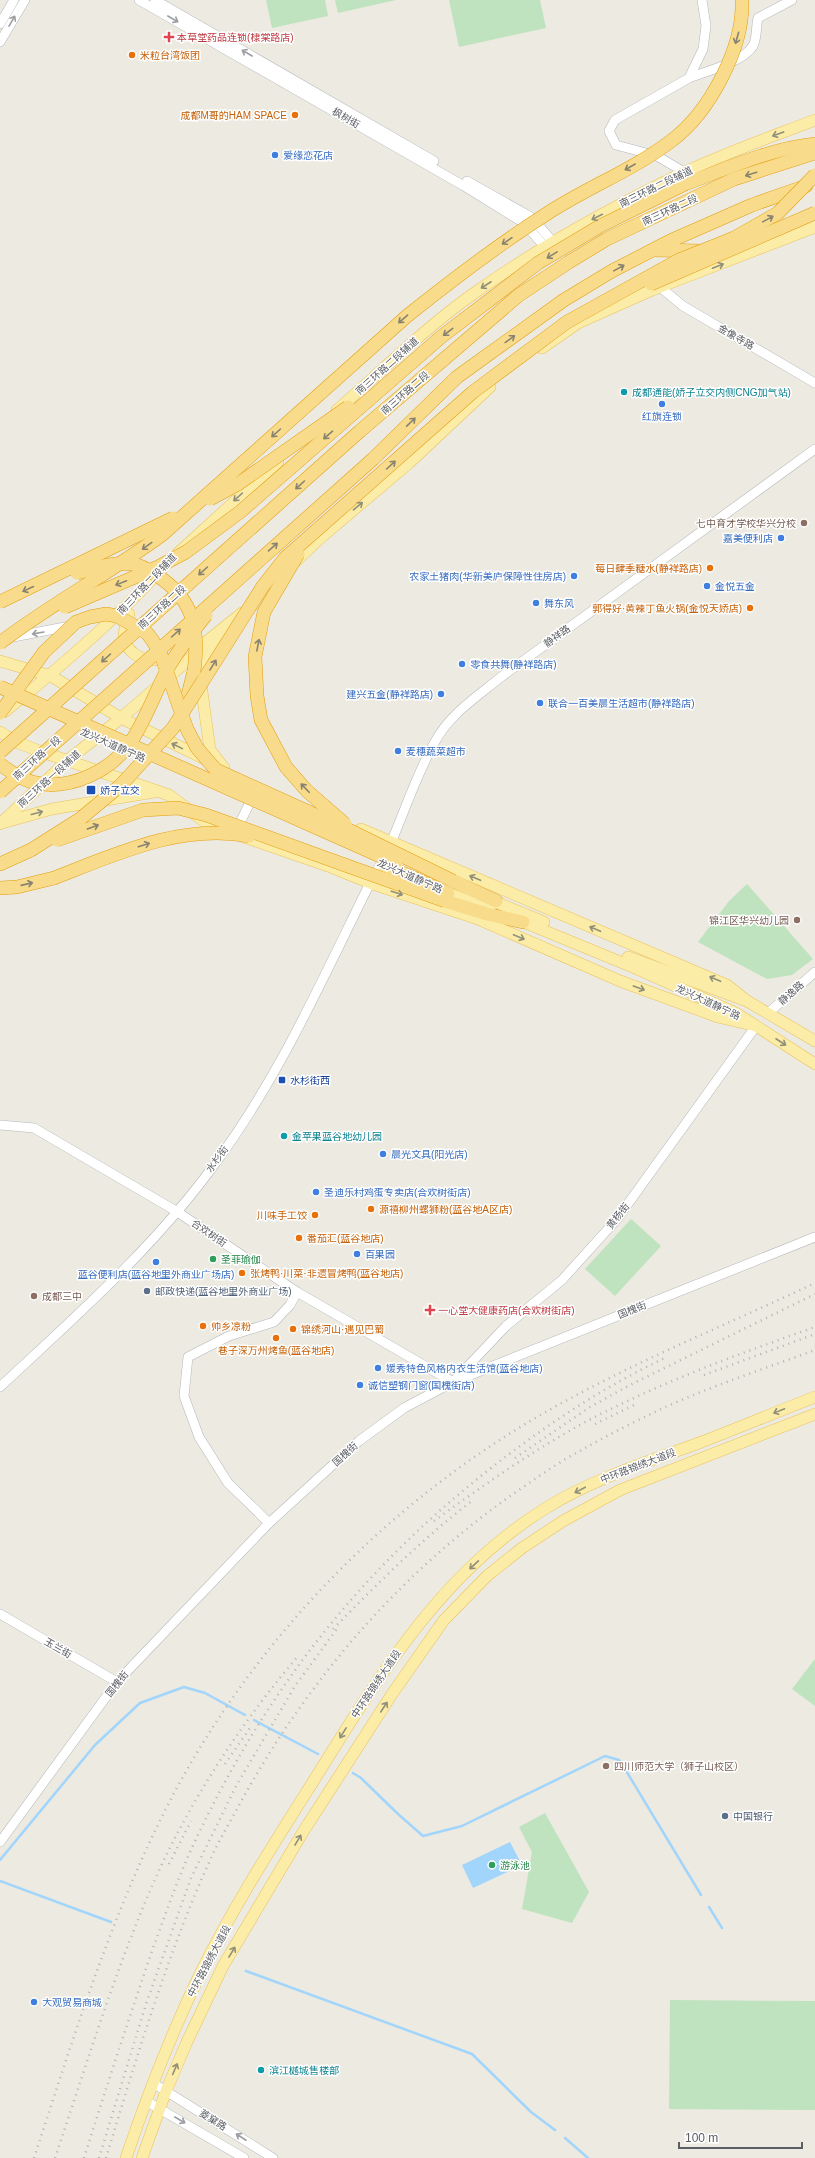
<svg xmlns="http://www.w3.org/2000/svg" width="815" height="2158" viewBox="0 0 815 2158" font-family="Arial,'Noto Sans SC',sans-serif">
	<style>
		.green { fill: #bfe3be }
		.water { fill: #a2d5fb }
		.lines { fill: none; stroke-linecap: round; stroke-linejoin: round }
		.stream { stroke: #a2d5fb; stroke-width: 2.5 }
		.minor-casing { stroke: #b4b7bb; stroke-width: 10 }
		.major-casing { stroke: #ebc15c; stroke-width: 12 }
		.highway-casing { stroke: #e49d0a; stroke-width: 14 }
		.minor { stroke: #fff; stroke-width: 9 }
		.major { stroke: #fbeda7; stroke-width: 11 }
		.highway { stroke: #f8dc8c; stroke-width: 13 }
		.rail { stroke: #b2b3b3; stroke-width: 2.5; stroke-dasharray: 1 5; stroke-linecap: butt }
		.highway-bridge-casing { stroke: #e49d0a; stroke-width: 14; stroke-linecap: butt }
		.highway-bridge { stroke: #f8dc8c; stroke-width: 13 }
		.oneway { stroke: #9c9ea1 }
		.oneway2 { stroke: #89836f }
		.oneway3 { stroke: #928f7a }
		.health-dot { fill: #e0444e; stroke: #fff; stroke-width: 1.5 }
		.food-dot { fill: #e8710a; stroke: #fff; stroke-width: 1.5 }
		.shop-dot { fill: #3f7fe0; stroke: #fff; stroke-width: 1.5 }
		.culture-dot { fill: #0f9aa8; stroke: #fff; stroke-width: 1.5 }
		.education-dot { fill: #8d6e63; stroke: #fff; stroke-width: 1.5 }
		.transit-dot { fill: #1a4fb4; stroke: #fff; stroke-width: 1.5 }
		.leisure-dot { fill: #2e9e5b; stroke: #fff; stroke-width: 1.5 }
		.service-dot { fill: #5c6f8a; stroke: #fff; stroke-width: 1.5 }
		.labels { text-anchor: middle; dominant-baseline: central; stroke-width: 3; stroke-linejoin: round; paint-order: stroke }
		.health-label { font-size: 10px; fill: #be3a42; stroke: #fff; text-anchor: start }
		.food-label { font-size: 10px; fill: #c56008; stroke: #fff; text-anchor: start }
		.street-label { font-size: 10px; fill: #5a5d62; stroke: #fff }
		.shop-label { font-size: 10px; fill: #366cbe; stroke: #fff; text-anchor: start }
		.culture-label { font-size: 10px; fill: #0d838f; stroke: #fff; text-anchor: start }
		.education-label { font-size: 10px; fill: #785e54; stroke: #fff; text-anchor: end }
		.transit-label { font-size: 10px; fill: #164399; stroke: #fff; text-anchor: start }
		.leisure-label { font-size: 10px; fill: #27864d; stroke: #fff; text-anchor: start }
		.service-label { font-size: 10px; fill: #4e5e75; stroke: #fff; text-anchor: start }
	</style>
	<rect width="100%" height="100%" fill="#eceae1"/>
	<g class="green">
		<path d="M266 0H325L328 16 272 28Z"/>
		<path d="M335 0H396L338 13Z"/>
		<path d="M449 0H540L546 28 459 47Z"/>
		<path d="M747 884 813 959 792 975 767 979 698 942 729 901Z"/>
		<path d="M631 1219 661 1246 615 1296 585 1269Z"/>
		<path d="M815 1659V1706L792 1689Z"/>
		<path d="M545 1813 589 1892 572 1923 522 1909 532 1852 519 1827Z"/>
		<path d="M670 2000 815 2001V2110L669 2109Z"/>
	</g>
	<path class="water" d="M510 1842 522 1865 473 1888 462 1865Z"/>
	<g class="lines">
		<g class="stream">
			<path d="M254 1720 318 1754"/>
			<path d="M625 1769 701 1895"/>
			<path d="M353 1773 361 1778 398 1814 423 1836 462 1826 605 1756 619 1760 621 1763"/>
			<path d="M0 1860 95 1745 140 1703 184 1687 205 1693 245 1715"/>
			<path d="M0 1881 111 1922"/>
			<path d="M709 1907 722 1928"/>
			<path d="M246 1971 472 2054 531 2112 555 2130"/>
			<path d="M565 2138 588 2158"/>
		</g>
		<g class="minor-casing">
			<g id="minor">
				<path d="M139 0 464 186 524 223 545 247"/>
				<path d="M155 0 434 161"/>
				<path d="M0 24 14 0"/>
				<path d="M0 42 25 0"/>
				<path d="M689 78C707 71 743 62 753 46 757 39 756 26 758 18L792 0"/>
				<path d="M684 172 657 156 616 145 609 131 615 120 689 78 703 49 706 26 702 0"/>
				<path d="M467 181 531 217 553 242"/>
				<path d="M796 226 815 221"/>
				<path d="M660 287 683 306 815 383"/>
				<path d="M8 638 70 626"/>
				<path d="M236 831 254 794"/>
				<path d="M767 1014 815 972"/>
				<path d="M0 1125 34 1128 176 1211 297 1292 453 1382 506 1326 562 1280 617 1219 756 1026"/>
				<path d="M0 1387C76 1316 156 1246 217 1161 280 1075 323 978 370 883 398 839 409 786 436 740 451 713 478 696 501 677L815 449"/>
				<path d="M269 1523 228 1483 199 1437 184 1396 188 1357 229 1336 274 1322 290 1305 297 1292"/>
				<path d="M0 1614 117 1682"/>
				<path d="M0 1842 117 1682 269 1523 359 1441 404 1408 453 1382 815 1237"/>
				<path d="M153 2083 273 2158"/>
				<path d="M146 2101 244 2158"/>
			</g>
		</g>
		<g class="major-casing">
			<g id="major">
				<path d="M542 348 578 323 652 290 815 227"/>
				<path d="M337 410C382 371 425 328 473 294 539 247 610 208 683 173 725 153 771 137 815 120"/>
				<path d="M178 553 278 462"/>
				<path d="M293 564 318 540 409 463 490 387"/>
				<path d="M129 614C127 621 124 630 124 636 125 651 141 661 154 660"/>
				<path d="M223 634 203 659 199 670 210 750 224 768"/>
				<path d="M0 661 51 676 121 718 207 760"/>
				<path d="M4 712C60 668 113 621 162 569"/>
				<path d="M0 732 16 742 42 752 169 795 209 825 328 866 370 883 478 919 620 981 718 1017 756 1026"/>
				<path d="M2 823 52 809 154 792"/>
				<path d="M0 824 68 760 121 718 193 656 201 646 242 613"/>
				<path d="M361 829 727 985 747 1001"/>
				<path d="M448 893 490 909"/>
				<path d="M488 899 544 922"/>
				<path d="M516 919 635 968 736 1013 815 1064"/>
				<path d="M628 957 747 1001 815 1041"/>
				<path d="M126 2158C148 2093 173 2029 203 1968 236 1902 277 1839 316 1777 379 1676 441 1573 546 1508 593 1479 647 1462 699 1443 738 1428 776 1412 815 1397"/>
				<path d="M142 2158 166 2091 186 2044 223 1966 303 1832 392 1694 444 1620 487 1576 522 1548 563 1521 620 1490 815 1414"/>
			</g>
		</g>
		<g class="highway-casing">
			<g id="highway">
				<path d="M685 184C728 168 769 149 815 144"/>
				<path d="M654 250 702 251"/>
				<path d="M360 431 519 295 569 262 607 239 734 179 815 153"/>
				<path d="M373 459 457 377 564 300 612 271 670 241 752 205 806 186"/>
				<path d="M186 703 194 671"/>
				<path d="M0 864 31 850"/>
				<path d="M453 881 496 901"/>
				<path d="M0 888 17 887 54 878"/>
				<path d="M445 901 487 914 523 922"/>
			</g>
		</g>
		<use href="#minor" class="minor"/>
		<use href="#major" class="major"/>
		<use href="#highway" class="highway"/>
		<g class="rail">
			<path d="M704 1375 815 1334"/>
			<path d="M595 1424 636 1404"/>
			<path d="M515 1458 590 1407 630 1385 815 1294"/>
			<path d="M434 1521C491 1480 550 1438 613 1408 678 1376 747 1351 815 1327"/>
			<path d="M333 1629C378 1583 422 1539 473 1500"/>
			<path d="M225 1764 250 1728"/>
			<path d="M169 1864 191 1821"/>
			<path d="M34 2158C74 2036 113 1909 173 1795 256 1639 385 1506 537 1417 626 1365 722 1327 815 1283"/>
			<path d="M55 2158C88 2060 118 1960 161 1866 197 1790 245 1718 299 1655"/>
			<path d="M84 2158C106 2088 129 2018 153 1948 165 1916 176 1883 190 1852 261 1697 357 1573 491 1468 545 1426 603 1387 665 1358"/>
			<path d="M99 2158 146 2004 191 1878 236 1786 295 1686 339 1626"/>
			<path d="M106 2158C136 2059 168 1952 211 1858 219 1840 229 1824 238 1807 306 1682 397 1576 513 1494 535 1479 557 1463 580 1451 606 1436 634 1422 661 1409 711 1386 764 1369 815 1350"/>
		</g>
		<g class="highway-bridge-casing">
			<g id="highway-bridge">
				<path d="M651 284 815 213"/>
				<path d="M210 499 238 484 348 407"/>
				<path d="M298 554 264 612 255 657 257 696 261 720 286 767 307 791 345 824"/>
				<path d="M77 573C95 568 118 560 137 565 146 568 155 574 162 579 195 602 199 633 194 671"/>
				<path d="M0 602 173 518"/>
				<path d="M65 607 158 567 186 552 240 512 441 337 538 263 600 226 685 184"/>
				<path d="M0 643C52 603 110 573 163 534L407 316C452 280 499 244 548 213 588 187 633 170 671 141 709 113 744 48 742 0"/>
				<path d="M0 687 396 863"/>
				<path d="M0 713 44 652 76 622 90 617 106 614 117 616 147 633 153 641 161 655 187 729 197 748 216 770 355 833 453 881"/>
				<path d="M0 752 360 431"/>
				<path d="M0 764C9 771 22 779 32 782 69 792 112 771 132 740 147 717 156 690 169 666 180 648 193 631 206 615"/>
				<path d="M0 792 373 459"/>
				<path d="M57 840 143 810 178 808 206 815 445 901"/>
				<path d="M31 850 80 819 121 785 173 728 263 586 285 558 473 392 567 322 679 260 734 238 778 213 815 175"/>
				<path d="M384 865 448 893"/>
				<path d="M54 878C116 854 182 823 249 836"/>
			</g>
		</g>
		<use href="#highway-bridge" class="highway-bridge"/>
	</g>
	<defs><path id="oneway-shaft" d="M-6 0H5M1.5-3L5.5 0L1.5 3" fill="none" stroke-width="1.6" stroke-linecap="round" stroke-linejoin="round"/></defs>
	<g class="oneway">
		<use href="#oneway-shaft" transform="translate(173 19) rotate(30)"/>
		<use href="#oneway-shaft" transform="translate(12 21) rotate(-60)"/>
		<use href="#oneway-shaft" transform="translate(247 53) rotate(-150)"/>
		<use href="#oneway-shaft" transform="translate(38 633) rotate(170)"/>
		<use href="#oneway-shaft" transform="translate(180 2120) rotate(30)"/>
		<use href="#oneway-shaft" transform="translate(241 2137) rotate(-147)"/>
	</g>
	<g class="oneway2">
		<use href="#oneway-shaft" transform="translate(737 38) rotate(106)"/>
		<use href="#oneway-shaft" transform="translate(630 167) rotate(150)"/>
		<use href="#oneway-shaft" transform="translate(751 174) rotate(162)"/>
		<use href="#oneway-shaft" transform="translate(768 219) rotate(-29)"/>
		<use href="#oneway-shaft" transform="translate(507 241) rotate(146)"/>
		<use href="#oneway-shaft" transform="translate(552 255) rotate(149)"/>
		<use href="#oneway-shaft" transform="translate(619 268) rotate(-29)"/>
		<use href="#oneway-shaft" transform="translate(403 319) rotate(139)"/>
		<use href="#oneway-shaft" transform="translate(448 332) rotate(143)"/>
		<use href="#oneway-shaft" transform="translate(510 339) rotate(-36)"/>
		<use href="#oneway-shaft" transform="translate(411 422) rotate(-44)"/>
		<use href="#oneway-shaft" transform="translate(276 433) rotate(138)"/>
		<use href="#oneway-shaft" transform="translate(328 435) rotate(139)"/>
		<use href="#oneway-shaft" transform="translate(391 465) rotate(-42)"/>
		<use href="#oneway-shaft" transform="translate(300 485) rotate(138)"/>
		<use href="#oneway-shaft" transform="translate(147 546) rotate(144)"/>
		<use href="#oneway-shaft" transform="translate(273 547) rotate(-41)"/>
		<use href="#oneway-shaft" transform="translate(203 571) rotate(138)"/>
		<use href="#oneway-shaft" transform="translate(121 583) rotate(158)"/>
		<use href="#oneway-shaft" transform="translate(28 589) rotate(155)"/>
		<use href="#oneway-shaft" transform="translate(176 633) rotate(-42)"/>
		<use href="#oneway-shaft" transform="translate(258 645) rotate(-79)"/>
		<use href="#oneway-shaft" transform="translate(106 658) rotate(138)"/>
		<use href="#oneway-shaft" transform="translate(213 665) rotate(-58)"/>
		<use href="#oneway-shaft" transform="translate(305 788) rotate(-134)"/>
		<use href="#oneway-shaft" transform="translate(93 827) rotate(-20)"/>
		<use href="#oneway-shaft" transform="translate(144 845) rotate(-18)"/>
		<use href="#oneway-shaft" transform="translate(27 884) rotate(-13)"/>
	</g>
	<g class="oneway3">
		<use href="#oneway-shaft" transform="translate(778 134) rotate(160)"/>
		<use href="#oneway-shaft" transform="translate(597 217) rotate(153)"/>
		<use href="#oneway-shaft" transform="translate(718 266) rotate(-21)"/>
		<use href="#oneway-shaft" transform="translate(486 285) rotate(147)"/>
		<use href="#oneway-shaft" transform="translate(238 497) rotate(138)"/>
		<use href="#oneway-shaft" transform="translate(358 506) rotate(-40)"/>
		<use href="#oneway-shaft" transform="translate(177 746) rotate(-154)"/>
		<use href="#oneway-shaft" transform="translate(37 813) rotate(-15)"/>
		<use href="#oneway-shaft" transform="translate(475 878) rotate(-157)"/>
		<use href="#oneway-shaft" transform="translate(397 893) rotate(18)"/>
		<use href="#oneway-shaft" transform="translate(595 929) rotate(-157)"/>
		<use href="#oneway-shaft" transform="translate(519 937) rotate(23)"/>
		<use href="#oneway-shaft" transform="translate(715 979) rotate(-157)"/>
		<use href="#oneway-shaft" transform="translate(639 988) rotate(20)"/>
		<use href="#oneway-shaft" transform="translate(781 1042) rotate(33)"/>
		<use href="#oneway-shaft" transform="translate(779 1411) rotate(158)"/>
		<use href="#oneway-shaft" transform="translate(580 1490) rotate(152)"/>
		<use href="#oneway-shaft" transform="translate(474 1565) rotate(137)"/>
		<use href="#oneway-shaft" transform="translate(384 1707) rotate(-57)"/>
		<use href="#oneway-shaft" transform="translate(343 1733) rotate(122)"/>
		<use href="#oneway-shaft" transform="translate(298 1840) rotate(-59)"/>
		<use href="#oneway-shaft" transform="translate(232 1952) rotate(-59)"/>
		<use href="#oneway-shaft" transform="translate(175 2069) rotate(-67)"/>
	</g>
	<g class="health-dot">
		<path d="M167 31h4v4h4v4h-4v4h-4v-4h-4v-4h4z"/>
		<path d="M428 1304h4v4h4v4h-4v4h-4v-4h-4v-4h4z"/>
	</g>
	<g class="food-dot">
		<circle cx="132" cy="55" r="4"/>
		<circle cx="295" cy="115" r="4"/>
		<circle cx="710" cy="568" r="4"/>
		<circle cx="750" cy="608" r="4"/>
		<circle cx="371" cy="1209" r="4"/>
		<circle cx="315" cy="1215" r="4"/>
		<circle cx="299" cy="1238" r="4"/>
		<circle cx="242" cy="1273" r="4"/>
		<circle cx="203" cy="1326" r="4"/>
		<circle cx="293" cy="1329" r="4"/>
		<circle cx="276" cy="1338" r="4"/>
	</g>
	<g class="shop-dot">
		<circle cx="275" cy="155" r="4"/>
		<circle cx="662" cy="404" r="4"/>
		<circle cx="781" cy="538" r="4"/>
		<circle cx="574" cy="576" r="4"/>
		<circle cx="707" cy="586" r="4"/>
		<circle cx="536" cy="603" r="4"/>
		<circle cx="462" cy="664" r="4"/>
		<circle cx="441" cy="694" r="4"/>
		<circle cx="540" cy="703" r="4"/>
		<circle cx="398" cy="751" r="4"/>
		<circle cx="383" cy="1154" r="4"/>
		<circle cx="316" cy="1192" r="4"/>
		<circle cx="357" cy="1254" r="4"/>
		<circle cx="156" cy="1262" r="4"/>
		<circle cx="378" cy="1368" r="4"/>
		<circle cx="360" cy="1385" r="4"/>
		<circle cx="34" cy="2002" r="4"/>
	</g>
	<g class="culture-dot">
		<circle cx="624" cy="392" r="4"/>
		<circle cx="284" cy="1136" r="4"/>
		<circle cx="261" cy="2070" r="4"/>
	</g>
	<g class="education-dot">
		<circle cx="804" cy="523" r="4"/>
		<circle cx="797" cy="920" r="4"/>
		<circle cx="34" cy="1296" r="4"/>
		<circle cx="606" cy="1766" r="4"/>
	</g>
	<g class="transit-dot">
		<rect x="86" y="785" width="10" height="10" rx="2"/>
		<rect x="278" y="1076" width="8" height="8" rx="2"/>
	</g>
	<g class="leisure-dot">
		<circle cx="213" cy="1259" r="4"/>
		<circle cx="492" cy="1865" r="4"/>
	</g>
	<g class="service-dot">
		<circle cx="147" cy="1291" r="4"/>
		<circle cx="725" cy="1816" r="4"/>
	</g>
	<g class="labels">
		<g class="health-label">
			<text x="177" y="37">本草堂药品连锁(棣棠路店)</text>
			<text x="438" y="1310">一心堂大健康药店(合欢树街店)</text>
		</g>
		<g class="food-label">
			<text x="140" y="55">米粒台湾饭团</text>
			<text x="287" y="115" text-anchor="end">成都M哥的HAM SPACE</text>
			<text x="702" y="568" text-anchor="end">莓日肆季糖水(静祥路店)</text>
			<text x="742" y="608" text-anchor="end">郭得好·黄辣丁鱼火锅(金悦天娇店)</text>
			<text x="379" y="1209">源禧柳州螺狮粉(蓝谷地A区店)</text>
			<text x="307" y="1215" text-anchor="end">川味手工饺</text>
			<text x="307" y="1238">番茄汇(蓝谷地店)</text>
			<text x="250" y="1273">张烤鸭·川菜·非遗冒烤鸭(蓝谷地店)</text>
			<text x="211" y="1326">帅乡凉粉</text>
			<text x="301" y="1329">锦绣河山·遇见巴蜀</text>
			<text x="276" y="1350" text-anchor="middle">巷子深万州烤鱼(蓝谷地店)</text>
		</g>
		<g class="street-label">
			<text transform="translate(346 118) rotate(30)">枫树街</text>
			<text transform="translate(656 187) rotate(-26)">南三环路二段辅道</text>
			<text transform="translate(670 210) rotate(-25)">南三环路二段</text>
			<text transform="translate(736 337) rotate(30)">金像寺路</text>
			<text transform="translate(387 366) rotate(-42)">南三环路二段辅道</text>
			<text transform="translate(405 393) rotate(-41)">南三环路二段</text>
			<text transform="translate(147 584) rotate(-46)">南三环路二段辅道</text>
			<text transform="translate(162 607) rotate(-42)">南三环路二段</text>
			<text transform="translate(557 636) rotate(-36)">静祥路</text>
			<text transform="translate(113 745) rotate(24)">龙兴大道静宁路</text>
			<text transform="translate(37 758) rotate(-42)">南三环路一段</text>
			<text transform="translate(49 779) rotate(-42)">南三环路一段辅道</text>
			<text transform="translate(410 876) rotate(24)">龙兴大道静宁路</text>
			<text transform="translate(791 993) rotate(-41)">静逸路</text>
			<text transform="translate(708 1002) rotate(25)">龙兴大道静宁路</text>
			<text transform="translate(217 1159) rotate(-54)">水杉街</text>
			<text transform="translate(618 1216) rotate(-51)">黄杨街</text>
			<text transform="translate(209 1233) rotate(34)">合欢树街</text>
			<text transform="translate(632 1310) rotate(-22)">国槐街</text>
			<text transform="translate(345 1454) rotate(-42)">国槐街</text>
			<text transform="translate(638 1466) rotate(-21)">中环路锦绣大道段</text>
			<text transform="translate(58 1648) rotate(30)">玉兰街</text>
			<text transform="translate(117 1684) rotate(-51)">国槐街</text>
			<text transform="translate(376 1684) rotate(-56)">中环路锦绣大道段</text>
			<text transform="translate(209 1961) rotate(-62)">中环路锦绣大道段</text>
			<text transform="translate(213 2120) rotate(32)">菱窠路</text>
		</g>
		<g class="shop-label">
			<text x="283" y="155">爱缘恋花店</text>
			<text x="662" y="416" text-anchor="middle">红旗连锁</text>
			<text x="773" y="538" text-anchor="end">嘉美便利店</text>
			<text x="566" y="576" text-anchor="end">农家土猪肉(华新美庐保障性住房店)</text>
			<text x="715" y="586">金悦五金</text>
			<text x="544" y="603">舞东风</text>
			<text x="470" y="664">零食共舞(静祥路店)</text>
			<text x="433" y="694" text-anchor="end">建兴五金(静祥路店)</text>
			<text x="548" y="703">联合一百美晨生活超市(静祥路店)</text>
			<text x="406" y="751">麦穗蔬菜超市</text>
			<text x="391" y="1154">晨光文具(阳光店)</text>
			<text x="324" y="1192">圣迪乐村鸡蛋专卖店(合欢树街店)</text>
			<text x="365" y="1254">百果园</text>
			<text x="156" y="1274" text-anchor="middle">蓝谷便利店(蓝谷地里外商业广场店)</text>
			<text x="386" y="1368">媛秀特色风格内衣生活馆(蓝谷地店)</text>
			<text x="368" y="1385">诚信塑钢门窗(国槐街店)</text>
			<text x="42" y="2002">大观贸易商城</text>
		</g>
		<g class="culture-label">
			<text x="632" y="392">成都通能(娇子立交内侧CNG加气站)</text>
			<text x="292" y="1136">金苹果蓝谷地幼儿园</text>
			<text x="269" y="2070">滨江樾城售楼部</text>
		</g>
		<g class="education-label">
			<text x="796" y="523">七中育才学校华兴分校</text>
			<text x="789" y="920">锦江区华兴幼儿园</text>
			<text x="42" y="1296" text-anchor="start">成都三中</text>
			<text x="614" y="1766" text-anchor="start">四川师范大学（狮子山校区）</text>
		</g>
		<g class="transit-label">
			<text x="100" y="790">娇子立交</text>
			<text x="290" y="1080">水杉街西</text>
		</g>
		<g class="leisure-label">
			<text x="221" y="1259">圣菲瑜伽</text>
			<text x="500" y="1865">游泳池</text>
		</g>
		<g class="service-label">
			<text x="155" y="1291">邮政快递(蓝谷地里外商业广场)</text>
			<text x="733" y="1816">中国银行</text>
		</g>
	</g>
	<path d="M679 2142v6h123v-6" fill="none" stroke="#5a5d62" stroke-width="2"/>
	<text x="685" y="2142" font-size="12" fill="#5a5d62" stroke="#ffffff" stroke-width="3" paint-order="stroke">100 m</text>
</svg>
